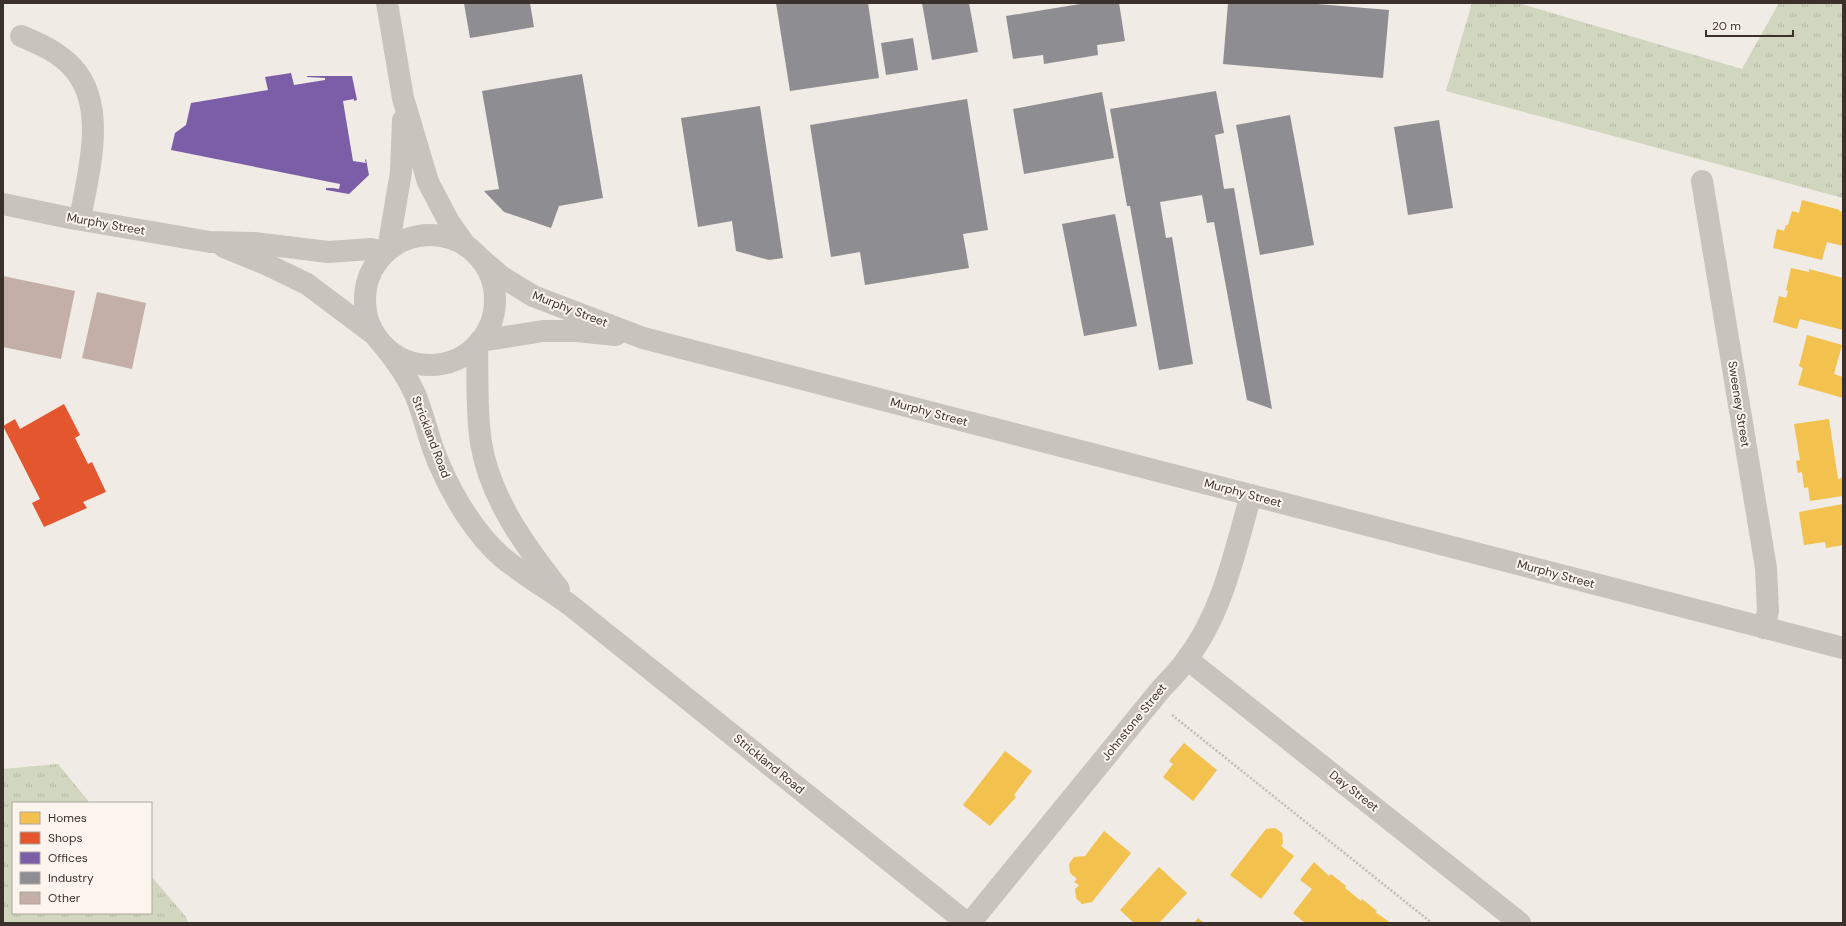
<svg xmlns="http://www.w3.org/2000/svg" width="1846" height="926" viewBox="0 0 1846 926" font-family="'DM Sans',sans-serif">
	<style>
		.grass { fill: url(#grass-tufts) }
		.homes { fill: #f2c14e }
		.shops { fill: #e4572e }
		.offices { fill: #7b5ea7 }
		.industry { fill: #8d8d92 }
		.building { fill: #c3afa7 }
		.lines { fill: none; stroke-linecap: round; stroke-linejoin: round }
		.path { stroke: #c2bbb6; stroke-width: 2.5; stroke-dasharray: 2 2; stroke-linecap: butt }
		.minor { stroke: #c9c3be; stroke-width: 22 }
		.labels { text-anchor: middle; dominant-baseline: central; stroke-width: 4; stroke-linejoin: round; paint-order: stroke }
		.street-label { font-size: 12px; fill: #3b302b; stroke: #fbf5ee }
	</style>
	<defs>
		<pattern id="grass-tufts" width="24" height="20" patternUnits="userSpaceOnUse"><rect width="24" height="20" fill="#d1d6bf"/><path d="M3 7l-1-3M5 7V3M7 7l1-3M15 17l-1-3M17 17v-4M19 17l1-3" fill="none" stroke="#b4b8a4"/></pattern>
	</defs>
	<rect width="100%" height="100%" fill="#f0ebe5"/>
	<g class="grass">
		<path d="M1472 3H1518L1742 69 1779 3H1843V198L1446 91Z"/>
		<path d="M58 764 90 803H13V913H151V876L186 917 188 923H3V769Z"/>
	</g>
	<g class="homes">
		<path d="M1802 200 1840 210 1839 211 1843 212V246L1827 242 1822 260 1773 248 1777 229 1784 231 1786 225H1788L1792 211 1799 213Z"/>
		<path d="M1791 268 1809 272V269L1843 278V330L1800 319 1797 329 1773 322 1779 296 1786 298 1788 291 1786 290Z"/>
		<path d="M1807 335 1842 345 1834 374 1843 377V398L1798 385 1803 368 1799 366Z"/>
		<path d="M1829 419 1838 479 1843 478V496L1810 501 1808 487 1804 488 1802 472 1798 473 1796 461 1800 460 1794 424Z"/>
		<path d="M1843 504V545L1826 548 1825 542 1804 545 1799 512Z"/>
		<path d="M1184 743 1217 770 1193 801 1163 777 1173 764 1169 761Z"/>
		<path d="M1005 751 1032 771 1014 795 1016 797 990 826 963 805Z"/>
		<path d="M1275 828 1282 833 1283 843 1281 846 1294 856 1261 899 1230 875 1266 829Z"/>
		<path d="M1104 831 1131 853 1092 902 1082 904 1076 898 1075 889 1079 885 1074 882 1077 879 1070 873 1069 864 1074 857 1085 856Z"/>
		<path d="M1314 862 1329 876 1331 874 1346 886 1345 888 1361 901 1362 899 1377 911 1375 912 1391 923H1305L1293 913 1312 889 1300 880Z"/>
		<path d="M1159 867 1187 893 1159 923H1134L1120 910Z"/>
		<path d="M1198 918 1204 923H1194Z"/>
	</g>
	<path class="shops" d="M64 404 80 435 75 438 88 464 92 462 106 492 83 502 87 508 44 527 32 503 40 499 3 426 15 419 20 429Z"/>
	<path class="offices" d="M291 73 294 85 325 80V78L307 77V76H352L357 100 354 101V99L343 101 353 161 366 163 365 160 366 159 369 175 349 194 326 190V188H333L339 189 340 184 171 150 175 133 186 125 191 103 268 90 265 77Z"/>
	<g class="industry">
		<path d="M464 3H530L534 27 470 38Z"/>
		<path d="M776 3H868L879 78 790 91Z"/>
		<path d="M922 3H969L978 52 932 60Z"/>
		<path d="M1086 3H1119L1125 41 1097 45 1098 55 1044 64 1043 55 1013 59 1006 16Z"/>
		<path d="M1228 3H1305L1389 10 1383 78 1223 64Z"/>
		<path d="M913 38 918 70 886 75 881 43Z"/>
		<path d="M582 74 603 198 559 206 551 228 504 212 484 191 499 189 482 91Z"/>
		<path d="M1216 91 1224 133 1215 135 1224 189 1234 188 1272 409 1247 400 1214 222 1207 223 1202 195 1160 202 1166 238 1172 237 1193 364 1159 370 1130 206H1127L1110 109Z"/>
		<path d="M1102 92 1114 158 1024 174 1013 109Z"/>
		<path d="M967 99 988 230 963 234 969 268 865 285 860 252 831 257 810 125Z"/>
		<path d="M760 106 783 258 769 260 736 251 732 221 698 227 681 118Z"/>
		<path d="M1290 115 1314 245 1260 255 1236 125Z"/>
		<path d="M1439 120 1453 208 1408 215 1394 127Z"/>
		<path d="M1115 214 1137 326 1084 336 1062 224Z"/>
	</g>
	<g class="building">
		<path d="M3 276 75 291 61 359 3 347Z"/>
		<path d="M97 292 146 303 132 369 82 358Z"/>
	</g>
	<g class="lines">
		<path class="path" d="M1172 715 1432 923"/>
		<g class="minor">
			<path d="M387 3 403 98 428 182 449 222 466 246"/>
			<path d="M21 36C40 44 59 52 73 68 108 106 88 174 80 219"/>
			<path d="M1702 181 1766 568 1768 611 1764 628"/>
			<path d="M3 204 70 218 210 242 254 243 328 252 371 249 385 252"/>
			<circle cx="430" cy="300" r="65"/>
			<path d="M224 247 268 265 307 284 375 335"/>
			<path d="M388 249 401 172 403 120"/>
			<path d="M481 259 502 277 533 296 643 338 1843 648"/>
			<path d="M480 341 543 331H576L616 335"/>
			<path d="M477 345C478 377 476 411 481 443 490 498 525 546 559 589"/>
			<path d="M384 346C396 361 407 376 415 394 425 418 429 443 440 466 453 497 477 536 503 558 524 575 548 589 570 605L967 923"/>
			<path d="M1187 659 1520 923"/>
			<path d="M970 923 1161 689C1170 679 1180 670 1187 659 1223 612 1235 550 1251 495"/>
		</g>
	</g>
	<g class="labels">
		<g class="street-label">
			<text transform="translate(106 224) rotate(10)">Murphy Street</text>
			<text transform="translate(570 309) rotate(21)">Murphy Street</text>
			<text transform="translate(1739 404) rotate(81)">Sweeney Street</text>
			<text transform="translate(929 412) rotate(15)">Murphy Street</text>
			<text transform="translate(431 437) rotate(69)">Strickland Road</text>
			<text transform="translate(1243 493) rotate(15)">Murphy Street</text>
			<text transform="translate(1556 574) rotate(15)">Murphy Street</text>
			<text transform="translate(1134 722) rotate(-51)">Johnstone Street</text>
			<text transform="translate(769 764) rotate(39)">Strickland Road</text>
			<text transform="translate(1354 791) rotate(38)">Day Street</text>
		</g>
	</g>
	<rect width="1846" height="926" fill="none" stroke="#3b302b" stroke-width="8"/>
	<rect x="12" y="802" width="140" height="112" fill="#fbf5ee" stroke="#aea6a0"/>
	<rect x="20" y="812" width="20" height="12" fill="#f2c14e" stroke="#aea6a0"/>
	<text x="48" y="822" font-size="12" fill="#3b302b">Homes</text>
	<rect x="20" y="832" width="20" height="12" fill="#e4572e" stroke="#aea6a0"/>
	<text x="48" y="842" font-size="12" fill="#3b302b">Shops</text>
	<rect x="20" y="852" width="20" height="12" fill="#7b5ea7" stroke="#aea6a0"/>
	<text x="48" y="862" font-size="12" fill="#3b302b">Offices</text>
	<rect x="20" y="872" width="20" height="12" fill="#8d8d92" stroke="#aea6a0"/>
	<text x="48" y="882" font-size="12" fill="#3b302b">Industry</text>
	<rect x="20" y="892" width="20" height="12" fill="#c3afa7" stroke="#aea6a0"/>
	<text x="48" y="902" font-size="12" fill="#3b302b">Other</text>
	<path d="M1706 30v6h87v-6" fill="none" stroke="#3b302b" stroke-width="2"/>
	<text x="1712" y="30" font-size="12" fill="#3b302b" stroke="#fbf5ee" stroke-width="3" paint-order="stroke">20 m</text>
</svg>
